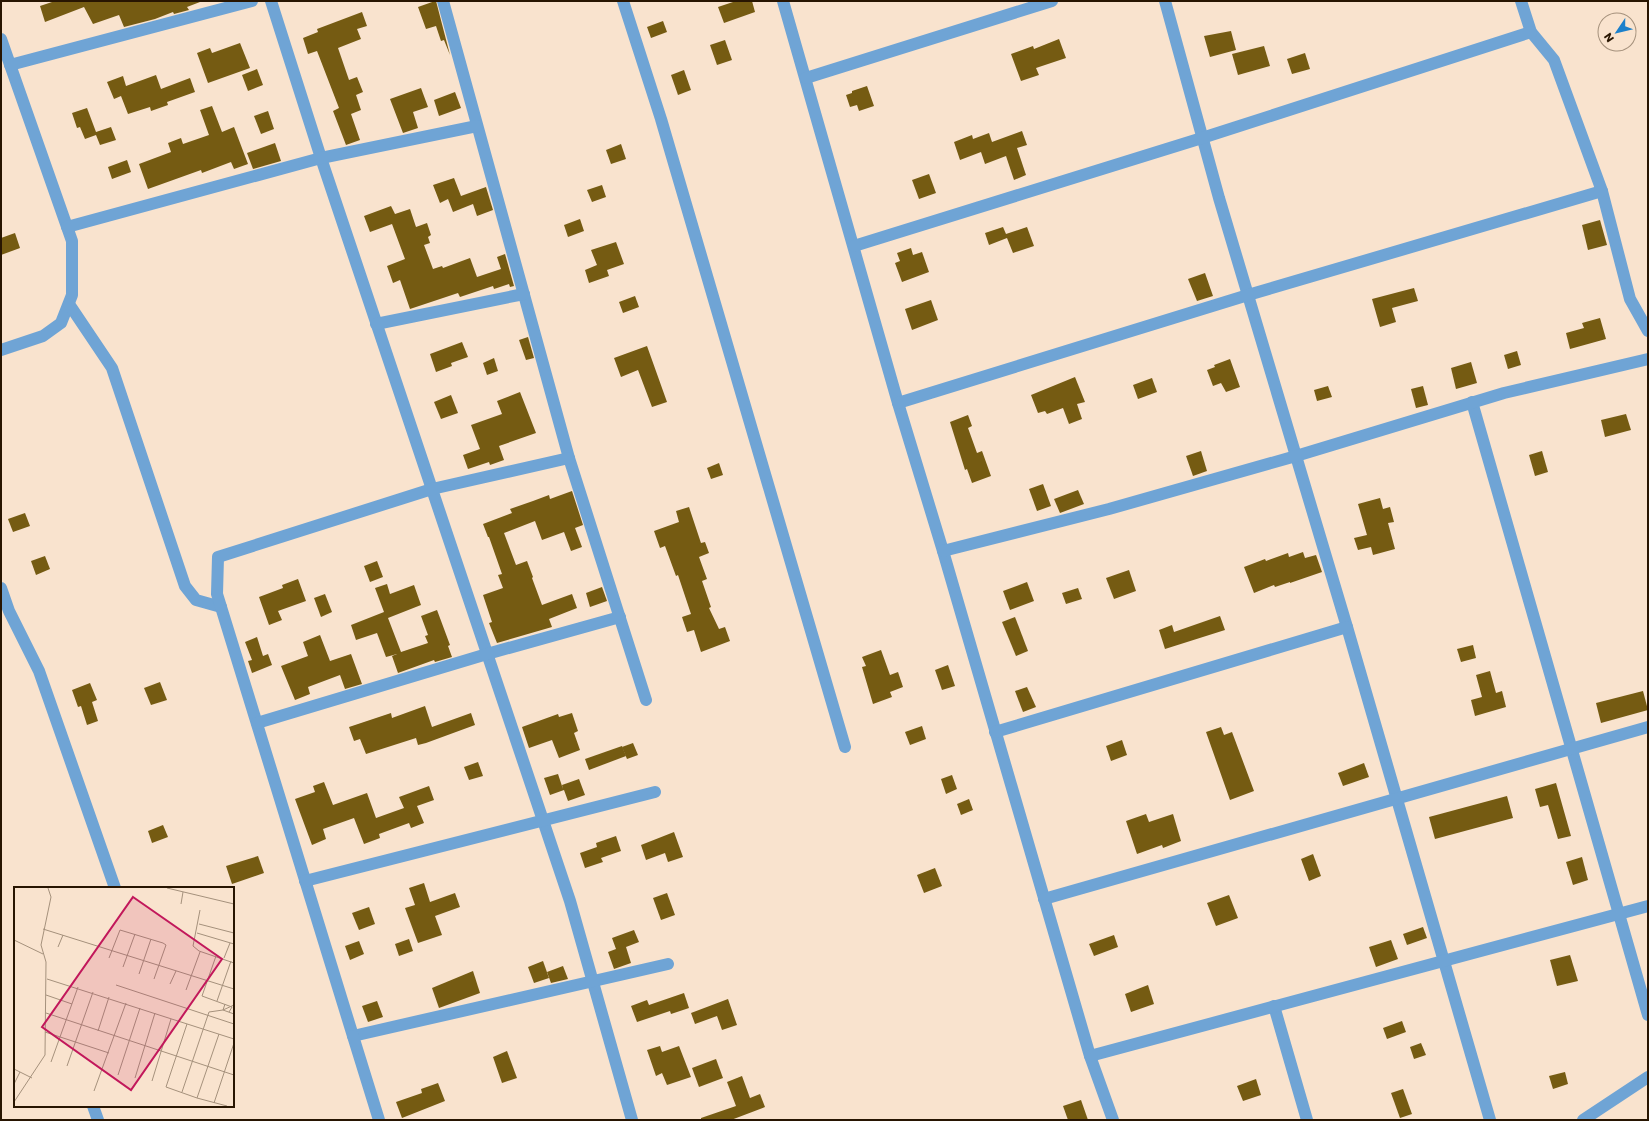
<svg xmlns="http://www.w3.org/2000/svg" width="1649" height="1121" viewBox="0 0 1649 1121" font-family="Poppins,sans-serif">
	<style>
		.building { fill: #755b12 }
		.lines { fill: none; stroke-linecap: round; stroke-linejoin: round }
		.minor { stroke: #6fa4d5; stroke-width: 12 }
		.inset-road { fill: none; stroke: #a5917c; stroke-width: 1 }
		.view { fill: #c2185b; fill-opacity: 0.15; stroke: #c2185b; stroke-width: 2 }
		.inset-edge { fill: none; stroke: #281501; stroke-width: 2 }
	</style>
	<rect width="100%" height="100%" fill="#f9e3ce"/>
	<g class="building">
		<path d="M55 1H199L200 2 187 7 189 10 174 14 173 12 155 19 124 27 119 15 93 24 84 7 45 22 40 6Z"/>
		<path d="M435 1H436L450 55 444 40 441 41 436 26 426 29 418 7Z"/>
		<path d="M736 1H752L755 12 724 23 718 7Z"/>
		<path d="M362 12 367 26 357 29 361 39 338 48 349 80 357 77 363 92 356 95 361 110 351 114 360 140 346 145 333 111 339 108 317 51 308 54 303 38 318 32 317 29Z"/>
		<path d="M663 21 667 32 651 38 647 27Z"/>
		<path d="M1231 31 1236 50 1210 57 1204 36Z"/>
		<path d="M1059 39 1066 58 1036 68 1039 75 1021 81 1011 54 1033 46 1034 49Z"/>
		<path d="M725 40 732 60 717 65 710 45Z"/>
		<path d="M240 43 250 68 208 83 197 53 210 48 212 53Z"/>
		<path d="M1264 46 1270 66 1238 75 1232 54Z"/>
		<path d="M1305 53 1310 69 1292 74 1287 59Z"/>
		<path d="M257 69 263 85 248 91 242 75Z"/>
		<path d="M684 70 691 90 678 95 671 75Z"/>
		<path d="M156 75 161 89 190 78 195 92 167 102 168 105 151 111 150 107 128 114 121 96 114 99 107 82 123 76 126 86Z"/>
		<path d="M867 86 874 106 859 111 857 105 850 107 846 95 852 93V91Z"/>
		<path d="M421 88 428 107 413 112 418 128 403 133 390 99Z"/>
		<path d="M455 92 461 108 439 116 434 100Z"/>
		<path d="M212 106 222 132 234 127 248 164 234 169 231 162 202 173 201 170 148 189 139 164 171 152 168 143 181 138 183 144 209 135 200 110Z"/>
		<path d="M87 108 96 132 111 127 116 140 100 145 96 135 85 139 80 127 77 128 72 113Z"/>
		<path d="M268 111 274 129 261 134 254 116Z"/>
		<path d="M1022 131 1027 145 1017 148 1026 175 1014 180 1006 156 985 164 981 152 960 160 954 142 972 135 973 139 989 133 992 142Z"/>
		<path d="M275 143 281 161 253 169 247 153Z"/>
		<path d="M621 144 626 159 611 164 606 150Z"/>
		<path d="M127 160 131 172 112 179 108 167Z"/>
		<path d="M929 174 936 193 919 199 912 180Z"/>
		<path d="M454 178 461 196 486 187 493 210 477 216 473 204 453 212 448 199 440 203 433 185Z"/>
		<path d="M602 185 606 197 592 202 587 190Z"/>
		<path d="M391 206 395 214 410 209 416 227 427 223 431 235 428 237 430 243 424 245 433 269 442 266 443 268 470 258 477 277 501 269 497 257 505 254 514 286 510 287 509 284 494 289 493 286 460 297 458 293 410 309 400 280 393 283 387 266 405 259 392 224 370 232 364 216Z"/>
		<path d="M580 219 584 231 568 237 564 225Z"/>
		<path d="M1600 220 1607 245 1588 250 1582 225Z"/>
		<path d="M1003 227 1006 234 1027 227 1034 246 1013 253 1007 238 989 245 985 233Z"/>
		<path d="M15 233 20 248 1 255V238Z"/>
		<path d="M616 242 624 264 607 270 609 276 589 283 585 270 597 265 591 250Z"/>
		<path d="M911 248 913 255 922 252 929 272 902 282 895 263 900 261 897 253Z"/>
		<path d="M1205 273 1213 296 1197 301 1188 279Z"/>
		<path d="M1414 288 1418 301 1392 308 1396 322 1380 327 1372 299Z"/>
		<path d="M635 296 639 307 623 313 619 302Z"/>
		<path d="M931 300 938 320 912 330 905 309Z"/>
		<path d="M1600 318 1606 339 1570 349 1566 333 1584 328 1582 323Z"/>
		<path d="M528 337 534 358 526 360 519 340Z"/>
		<path d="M462 342 468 357 451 363 452 366 436 372 430 354Z"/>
		<path d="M647 346 667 402 652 407 638 370 621 377 614 358Z"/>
		<path d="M1517 351 1521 365 1508 369 1504 355Z"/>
		<path d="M494 358 498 371 487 375 483 363Z"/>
		<path d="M1230 359 1240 387 1226 392 1221 383 1213 386 1207 370 1215 367 1214 365Z"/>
		<path d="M1471 362 1477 383 1456 389 1451 368Z"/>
		<path d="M1075 377 1085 402 1077 404 1082 419 1069 424 1063 408 1047 414 1045 411 1038 413 1031 395Z"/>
		<path d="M1152 378 1157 392 1138 399 1133 385Z"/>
		<path d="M1328 386 1332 397 1317 401 1314 390Z"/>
		<path d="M1423 386 1428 405 1416 408 1411 389Z"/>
		<path d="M520 392 536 433 499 446 504 460 490 465 489 462 468 469 463 455 480 449 471 425 502 414 497 401Z"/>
		<path d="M451 395 458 413 441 419 434 402Z"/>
		<path d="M1626 414 1631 430 1605 437 1601 420Z"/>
		<path d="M968 415 972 426 968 428 977 453 982 451 991 476 972 483 967 469 965 470 950 422Z"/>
		<path d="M1201 451 1207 471 1193 476 1186 456Z"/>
		<path d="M1542 451 1548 472 1535 476 1529 455Z"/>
		<path d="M719 463 723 475 711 479 707 468Z"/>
		<path d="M1043 484 1051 506 1037 511 1029 489Z"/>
		<path d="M1078 490 1084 504 1060 513 1054 499Z"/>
		<path d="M572 491 583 525 575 528 582 547 571 551 564 532 542 540 535 521 504 533 516 565 527 561 533 577 532 578 542 605 572 594 577 608 549 619 552 627 497 643 489 623 492 622 483 595 503 588 498 575 502 574 489 537H488L483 524 512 513 510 509 533 501 549 495 550 499Z"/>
		<path d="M1380 498 1383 509 1390 507 1394 522 1388 523 1395 549 1373 555 1371 547 1358 550 1354 538 1367 535 1358 504Z"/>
		<path d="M689 507 701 543 705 542 709 553 699 557 707 579 702 581 711 607 709 608 719 629 725 627 730 641 701 652 694 630 687 632 682 617 691 614 678 575 676 576 665 546 660 548 654 531 679 522 676 511Z"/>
		<path d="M25 513 30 526 13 532 8 519Z"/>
		<path d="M1303 552 1305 558 1316 555 1322 572 1290 583V582L1275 587 1274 585 1254 593 1244 567 1265 559 1266 561 1288 553 1289 557Z"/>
		<path d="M45 556 50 569 36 575 31 561Z"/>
		<path d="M377 561 383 577 370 582 364 566Z"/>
		<path d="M1129 570 1136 591 1114 599 1106 578Z"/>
		<path d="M298 579 306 601 278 611 282 620 269 625 259 597 283 588 282 585Z"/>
		<path d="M1027 582 1034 601 1010 610 1003 591Z"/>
		<path d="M387 584 390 594 414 585 421 605 388 618 401 652 428 643 425 636 428 635 421 616 437 610 450 645 448 646 452 657 435 662 434 660 398 673 392 656 397 654 386 657 377 633 356 640 351 625 384 612 375 588Z"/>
		<path d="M602 587 607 601 590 607 586 593Z"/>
		<path d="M1078 588 1082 599 1066 604 1062 593Z"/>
		<path d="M325 594 332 612 321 617 314 598Z"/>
		<path d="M1220 616 1225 630 1165 649 1159 630 1172 625 1174 632Z"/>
		<path d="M1015 617 1028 651 1016 656 1002 622Z"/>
		<path d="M320 635 330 661 351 654 362 684 345 689 340 675 308 687 310 694 295 700 281 666 308 656 303 642Z"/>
		<path d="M257 637 263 656 268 654 272 665 252 673 248 661 252 660 245 642Z"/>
		<path d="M1473 645 1476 658 1461 662 1457 649Z"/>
		<path d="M881 650 890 675 898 672 903 687 890 692 892 697 873 704 862 667 866 666 862 657Z"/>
		<path d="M948 665 955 686 942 690 935 670Z"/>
		<path d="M1490 671 1496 693 1502 691 1506 707 1475 716 1471 700 1482 697 1476 675Z"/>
		<path d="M160 682 167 700 151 705 144 688Z"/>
		<path d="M90 683 97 700 92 702 98 721 87 725 81 706 78 707 72 690Z"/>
		<path d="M1027 687 1036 707 1023 712 1015 691Z"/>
		<path d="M1643 691 1648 710 1601 723 1596 703Z"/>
		<path d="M425 706 432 727 471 713 475 725 426 743 418 745 416 738 366 754 360 739 354 741 349 727 391 713 392 718Z"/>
		<path d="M572 713 578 731 574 733 580 750 559 758 552 740 529 748 522 727 558 714 559 717Z"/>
		<path d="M922 726 926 739 910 745 905 732Z"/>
		<path d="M1221 727 1224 735 1232 732 1254 791 1230 800 1206 732Z"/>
		<path d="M1122 740 1127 755 1111 761 1106 746Z"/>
		<path d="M633 743 638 755 627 759 622 747Z"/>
		<path d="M622 746 626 756 589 770 585 759Z"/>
		<path d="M478 762 483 776 469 780 464 767Z"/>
		<path d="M1364 763 1369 777 1343 786 1338 773Z"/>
		<path d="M558 774 563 789 562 785 579 779 585 795 568 801 564 790 550 795 544 778Z"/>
		<path d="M952 775 957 789 946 794 941 779Z"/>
		<path d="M324 782 333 805 367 793 376 818 404 808 399 797 429 786 434 800 417 806 424 823 411 828 409 823 379 834 380 838 364 844 354 818 323 829 326 839 312 845 295 799 315 792 313 786Z"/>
		<path d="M1556 783 1571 836 1558 839 1548 805 1540 807 1535 789Z"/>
		<path d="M1507 796 1513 818 1435 839 1429 817Z"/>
		<path d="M969 799 973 810 961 815 957 804Z"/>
		<path d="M1146 814 1149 822 1173 814 1181 841 1163 848 1162 845 1137 854 1126 821Z"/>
		<path d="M163 825 168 837 152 843 148 831Z"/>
		<path d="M674 832 683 857 668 862 665 853 646 860 641 845Z"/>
		<path d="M616 836 621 851 601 858 603 862 585 868 580 853 597 847 596 843Z"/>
		<path d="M1313 854 1321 876 1309 881 1301 859Z"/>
		<path d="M258 856 264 873 232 884 226 866Z"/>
		<path d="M1582 857 1588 880 1573 885 1566 862Z"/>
		<path d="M935 868 942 886 924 893 917 875Z"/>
		<path d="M424 883 430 902 455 893 460 907 435 916 442 935 418 943 405 908 415 905 409 888Z"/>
		<path d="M667 893 675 915 661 920 653 898Z"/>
		<path d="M1229 895 1238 918 1216 926 1207 903Z"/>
		<path d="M369 907 375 924 359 930 352 913Z"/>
		<path d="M1423 927 1427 938 1407 945 1403 934Z"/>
		<path d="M634 930 639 942 626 947 631 963 614 969 608 952 616 949 612 938Z"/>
		<path d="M1114 935 1118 947 1094 956 1089 944Z"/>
		<path d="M409 939 413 951 399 956 395 944Z"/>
		<path d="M1391 940 1398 959 1376 967 1369 947Z"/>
		<path d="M359 941 364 954 350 960 345 946Z"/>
		<path d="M1570 955 1578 981 1557 986 1550 960Z"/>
		<path d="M543 961 549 978 534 983 528 967Z"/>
		<path d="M563 966 568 979 551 983 547 972Z"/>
		<path d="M473 971 480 993 439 1008 432 988Z"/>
		<path d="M1148 985 1154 1004 1131 1012 1125 994Z"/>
		<path d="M684 993 689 1008 671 1014 670 1011 637 1022 631 1006 647 1000 649 1005Z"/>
		<path d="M728 999 737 1025 722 1030 717 1016 695 1024 691 1013Z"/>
		<path d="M377 1001 383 1017 368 1022 362 1006Z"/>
		<path d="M1402 1021 1406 1032 1387 1039 1383 1028Z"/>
		<path d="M1421 1043 1426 1055 1414 1059 1410 1047Z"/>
		<path d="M660 1046 662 1052 679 1046 691 1077 667 1085 662 1073 656 1076 647 1050Z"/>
		<path d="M507 1051 517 1078 502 1083 493 1057Z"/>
		<path d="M716 1059 723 1078 699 1087 692 1068Z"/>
		<path d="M1565 1072 1568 1084 1553 1089 1549 1076Z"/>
		<path d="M742 1076 750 1098 760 1094 765 1107 731 1120H701V1118L736 1106 727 1082Z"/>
		<path d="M1256 1079 1261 1095 1243 1101 1237 1086Z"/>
		<path d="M438 1083 445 1101 402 1118 396 1102 422 1093 421 1089Z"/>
		<path d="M1403 1089 1412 1114 1400 1118 1391 1093Z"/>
		<path d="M1081 1100 1088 1120H1068L1063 1106Z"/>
	</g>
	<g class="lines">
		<g class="minor">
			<path d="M271 1 321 158 570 901 632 1120"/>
			<path d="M443 1 569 458 646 700"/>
			<path d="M623 1 661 119 845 747"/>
			<path d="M783 1 898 403 943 551 1090 1056 1113 1120"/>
			<path d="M1165 1 1219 198 1347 627 1490 1120"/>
			<path d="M1521 1 1531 32 1554 60 1602 191 1630 299 1648 331"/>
			<path d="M1 39 72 241V295L61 323 43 336 1 350"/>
			<path d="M10 65 252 1"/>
			<path d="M806 78 1052 1"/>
			<path d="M67 227 321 158 477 126"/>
			<path d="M854 246 1202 138 1531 32"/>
			<path d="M69 304 112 368 185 586 196 600 221 607"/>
			<path d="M376 324 524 294"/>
			<path d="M1472 402 1648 1015"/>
			<path d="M898 403 1248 295 1602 191"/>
			<path d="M569 458 432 489 218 557 217 594 353 1036 668 964"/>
			<path d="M943 551 1109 509 1296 456 1504 393 1648 359"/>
			<path d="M1 588 9 611 39 671 115 888"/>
			<path d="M257 723 487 654 620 617"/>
			<path d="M995 732 1347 627"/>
			<path d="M305 881 655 792"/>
			<path d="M1044 899 1648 727"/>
			<path d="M1274 1006 1307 1120"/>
			<path d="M353 1036 379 1120"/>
			<path d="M1090 1056 1648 906"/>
			<path d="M93 1106 98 1120"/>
			<path d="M1583 1120 1648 1077"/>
		</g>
	</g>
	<g transform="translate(14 887)">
		<rect width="220" height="220" fill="#f9e3ce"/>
		<path class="inset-road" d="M153 1 220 17M167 17 169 5M186 23 179 59 185 64 220 76M185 37 220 46M29 42 220 102M183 46 220 57M0 53 29 67M44 60 49 48M202 69 188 109 218 120 215 125M95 71 106 43 149 56 152 58 140 92M210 71 216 56M109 80 121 47M125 87 137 52M33 92 220 152M156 97 162 84M102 98 220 137M172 103 186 65M32 108 58 117M203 114 217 74M211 117 209 123 220 118M32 126 220 188M173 137 152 200 183 211M84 144 95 110M31 145 95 166M205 147 183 211 213 219M37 175 64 100M53 179 79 105M0 182 18 191M104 188 126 121M121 191 141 126M138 194 157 132M0 197 6 185M80 204 112 116M168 205 195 125 209 123 220 127M0 215 31 168 32 75 27 58 37 10 34 1M200 216 220 156"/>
		<path class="view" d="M119 10 208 72 117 203 28 140Z"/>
		<rect width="220" height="220" class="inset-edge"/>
	</g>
	<rect width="1649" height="1121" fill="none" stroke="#281501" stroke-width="4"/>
	<g transform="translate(1617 32) rotate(235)"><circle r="19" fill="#f9e3ce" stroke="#a5917c"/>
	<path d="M0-3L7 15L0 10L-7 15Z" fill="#1b80cb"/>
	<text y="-6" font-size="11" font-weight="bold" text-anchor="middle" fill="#281501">N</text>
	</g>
</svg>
